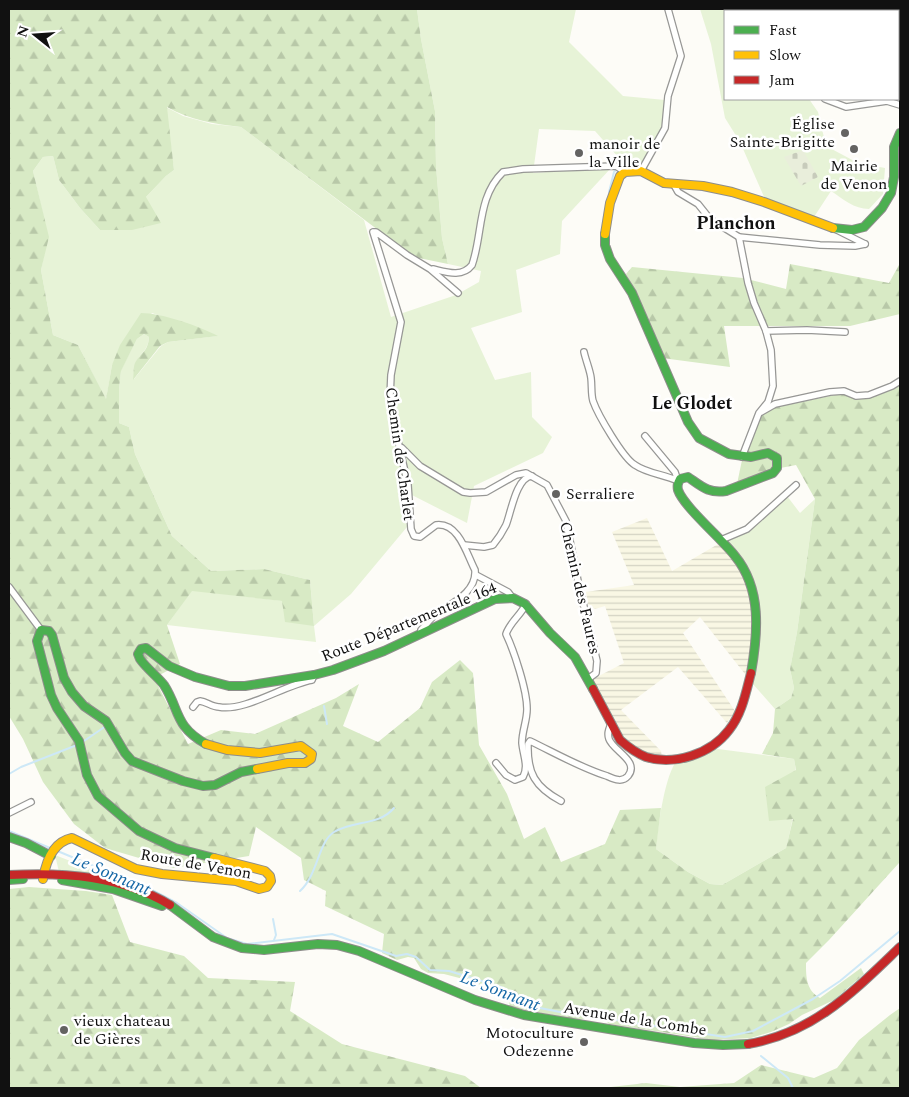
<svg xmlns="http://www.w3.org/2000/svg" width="909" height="1097" viewBox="0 0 909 1097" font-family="Spectral,serif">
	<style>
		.farmland { fill: url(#farmland-rules) }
		.green { fill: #e7f3d7 }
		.forest { fill: url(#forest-firs) }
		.cemetery { fill: url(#cemetery-stones) }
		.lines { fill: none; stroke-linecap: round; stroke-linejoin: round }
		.stream { stroke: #cde8f7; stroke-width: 2 }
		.street-casing { stroke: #979795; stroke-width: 8 }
		.fast-casing { stroke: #8e8d8b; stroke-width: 10 }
		.slow-casing { stroke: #8e8d8b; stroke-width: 10 }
		.jam-casing { stroke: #8e8d8b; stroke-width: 10 }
		.street { stroke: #fffffe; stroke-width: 5.5 }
		.fast { stroke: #4caf50; stroke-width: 8 }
		.slow { stroke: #ffc107; stroke-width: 8 }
		.jam { stroke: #c62828; stroke-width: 8 }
		.poi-dot { fill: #646362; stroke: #fff; stroke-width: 2 }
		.labels { text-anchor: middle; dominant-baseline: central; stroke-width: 5; stroke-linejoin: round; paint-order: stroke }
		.poi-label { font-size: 16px; fill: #111; stroke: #fff; text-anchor: start }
		.street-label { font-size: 16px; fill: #111; stroke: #fff }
		.neighbourhood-label { font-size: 18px; font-weight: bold; fill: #111; stroke: #fff }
		.water-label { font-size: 18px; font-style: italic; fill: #1768a6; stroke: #fff }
	</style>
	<defs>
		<pattern id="farmland-rules" width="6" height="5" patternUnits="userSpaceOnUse" patternTransform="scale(1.25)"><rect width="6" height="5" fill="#f9f7e4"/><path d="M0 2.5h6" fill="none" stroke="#d4d3c3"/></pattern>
		<pattern id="forest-firs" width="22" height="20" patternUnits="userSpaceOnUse" patternTransform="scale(1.25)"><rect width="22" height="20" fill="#d8eac5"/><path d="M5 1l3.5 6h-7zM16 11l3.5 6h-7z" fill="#b8c8a8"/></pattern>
		<pattern id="cemetery-stones" width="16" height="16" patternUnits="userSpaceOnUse" patternTransform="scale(1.25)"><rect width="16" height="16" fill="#e9eedb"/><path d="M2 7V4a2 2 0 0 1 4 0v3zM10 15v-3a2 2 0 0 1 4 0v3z" fill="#c7cbbb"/></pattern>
	</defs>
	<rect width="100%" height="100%" fill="#fdfcf7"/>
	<path class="farmland" d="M647 518 672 571 725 540 755 585 761 624 752 683 700 617 683 633 735 711 727 723 678 667 621 710 661 751 662 757 645 755 626 744 591 680 624 663 605 606 595 609 588 604 586 592 634 585 612 532Z"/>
	<g class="green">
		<path d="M417 9H576L569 42 623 96 665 100 662 124 659 134 640 167H627L595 131 539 129 533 173 611 168 562 221 560 254 516 270 522 312 471 328 495 380 531 372 532 417 552 437 543 453 474 486 467 523 404 491 407 527 351 594 314 626 316 642 167 625 192 590 283 601 314 626 310 580 264 569 211 571 172 536 135 454 129 427 119 423V389L121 370 137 339 144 334 149 337C148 351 141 352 136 362 134 367 134 374 134 379L161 346 168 342 217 336 152 313 112 365 106 400 78 345 53 335 41 270 48 236 33 171 43 157 53 156 59 180 80 208 100 230 146 197 166 176 174 170 166 107 183 116 212 124 241 127 364 220 391 317 456 295 479 282 481 271 448 264 442 238 436 166 435 111 421 39Z"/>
		<path d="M700 9H900V84L898 83V11H725V99H809L818 112 826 146 858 163 885 168 883 194 869 209C854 209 843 199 831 191L814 217 765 199 740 142 725 118 711 44Z"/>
		<path d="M787 496 800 513 815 499 797 632 790 669 794 688 791 698 775 709 752 683 761 624 755 585 725 540 748 531Z"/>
		<path d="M718 749 794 759C800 788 793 820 786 848L722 885 710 884 688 872 656 849C658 828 665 764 683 754 690 750 709 750 718 749Z"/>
		<path d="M55 855 106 875V877L90 874 59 872Z"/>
	</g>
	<g class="forest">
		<path d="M9 9H417L421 39 435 111 436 166 442 238 448 264 414 257 241 127C214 124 190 120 167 107L174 170 166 176 146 197 161 223 132 230H100L80 208 59 180 53 156 43 157 33 171 49 237 41 270 53 335 78 345 106 399 112 365 120 345 141 313C162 313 199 326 218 336L168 342 160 346 133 380C134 375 133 367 135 363 141 352 148 352 149 337L144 334 137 339 121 371 119 389V423L129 427 135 454 172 536 211 571 264 569 310 580 314 626 285 622 282 601 192 591 167 625 180 664 154 678 188 744 221 730 255 734 336 698 359 684 343 726 378 742 420 708 432 682 460 660 473 673 479 745 507 794 524 839 545 827 561 862 605 844 620 810 661 808 656 849 688 872 710 884 722 885 786 848 793 819 769 821 765 787 796 770 794 759 762 754 773 733 775 709 791 698 794 688 790 669 797 632 815 499 796 465 770 470 737 484 742 460 759 417 772 408 835 395 846 394 857 399 878 394 900 383V863H899L829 940 806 963C806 977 806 990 820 998L861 968 864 974 834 1000 802 1015 789 1024 771 1032 751 1038 714 1040 609 1024 599 1013 592 1012 588 1017 579 1020 510 1007 508 995 467 980 444 974 428 973 421 969 414 958 408 957 397 960 382 953 384 934 325 906 326 891 304 880 301 858 256 827 249 856 173 868 105 848 74 824 43 782 23 739 9 716Z"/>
		<path d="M900 263V314L850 326H724L730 367 662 358 654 335 626 274 632 267 743 278 786 289 790 264 889 283Z"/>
		<path d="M29 887 86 891 112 895 130 942 184 956 208 978 295 982 290 1011 342 1044 465 1076 481 1088H9V889Z"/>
		<path d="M900 1008V1088H602L646 1083 680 1087 734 1083 761 1065 814 1078 837 1068 859 1040 890 1015Z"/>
	</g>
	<path class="cemetery" d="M803 150 818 177 801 186 784 157Z"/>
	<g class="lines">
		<g class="stream">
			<path d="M609 192 614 172 617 169"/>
			<path d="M324 706 327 724"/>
			<path d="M81 743 106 726"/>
			<path d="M9 774 21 767 77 745"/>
			<path d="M9 831 50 848"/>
			<path d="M55 850 154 891 177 903 227 938 247 944 332 934 396 956 407 954 416 957 430 970 449 971 501 987 519 997 530 1006 560 1012 581 1007 596 1010 616 1020 725 1037 753 1031 813 999 840 981 900 931"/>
			<path d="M300 891C318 875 318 842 334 832 353 820 379 826 394 808"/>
			<path d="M273 919 276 935 274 940"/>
			<path d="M761 1056 788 1078 793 1088"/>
		</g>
		<g class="street-casing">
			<g id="street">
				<path d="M760 9 762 11"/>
				<path d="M825 99 846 107 887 101 900 105"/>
				<path d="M641 171 665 128 668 96 681 56 668 9"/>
				<path d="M674 185 678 192 698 204 710 219 739 237 820 245 855 246 865 244"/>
				<path d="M835 229 865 244"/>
				<path d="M739 237 748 283 754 303 766 331 771 350 773 386 768 402 759 413 754 426 742 457"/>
				<path d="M433 269C446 272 462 278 472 265 483 234 477 197 503 172L523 169 616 166 625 172"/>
				<path d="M766 331 807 330 845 332"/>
				<path d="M584 352C586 361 590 370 591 378 592 386 591 394 593 401 598 415 623 458 635 465 648 474 664 474 678 481"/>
				<path d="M761 412 775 404 830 392 844 391 856 396 869 395 892 386 900 381"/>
				<path d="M645 436 675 472 678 481"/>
				<path d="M402 448 420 466 463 492 470 493 486 492 516 475 526 473 547 485 566 521 579 586 597 661 596 673 588 679"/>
				<path d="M721 540 747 529 796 485"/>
				<path d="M464 545 484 547 493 545C498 539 502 533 506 525 511 513 516 477 532 476"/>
				<path d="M476 575 508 592 511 596"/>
				<path d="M9 587 41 630"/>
				<path d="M422 633 421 630C426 625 430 619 435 615 450 604 477 593 475 570 467 555 459 522 436 525L420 537 414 536 411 529 408 485 392 415 390 397 391 375 401 322 373 232H376L407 255 430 269 458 293"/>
				<path d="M193 707 197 702 200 701C207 702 212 707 219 707 245 712 284 685 312 680L314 675"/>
				<path d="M496 763 506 775 515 780 523 777C529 766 523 755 522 743 522 731 527 721 527 709 527 690 514 651 506 634 510 622 521 615 526 604"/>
				<path d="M561 801C535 787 527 773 528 744L530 741C555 753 581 768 607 776 614 779 622 783 628 776 640 761 613 751 609 739 607 733 609 729 611 724"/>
				<path d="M9 813 31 802"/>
			</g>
		</g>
		<g class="fast-casing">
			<g id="fast">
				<path d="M833 228 852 230 864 227 882 208 891 193 894 177V147L900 133"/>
				<path d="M605 234V245L610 259 632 293 688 422 699 438 729 454 751 457 768 453 777 458V468L773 473 726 491C709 494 701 486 688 477L680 479C678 483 677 485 678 490 684 507 722 539 735 556 762 589 758 633 751 673"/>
				<path d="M206 744C174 726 180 710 164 685 157 676 147 669 140 659L138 654 141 649 146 648 169 666 195 677 229 686H245L314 675 333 670 384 651 495 599 513 598 525 604 550 633 575 657 593 689"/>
				<path d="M9 837 26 843 51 856"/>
				<path d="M214 858 175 848 139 831 98 796 87 775 79 741 57 708 51 695 37 641 41 630 49 631 52 635 64 678 72 692 84 706 106 721 125 753 132 761 183 781 203 786 215 785 241 772 257 769"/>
				<path d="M9 880 23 879"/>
				<path d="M62 880 113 889 162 906"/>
				<path d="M170 905 213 937 242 948 264 950 318 944 337 945 359 951 475 1000 524 1015 694 1043 723 1045 748 1044"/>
			</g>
		</g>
		<g class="slow-casing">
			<g id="slow">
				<path d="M605 234 610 203 620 176 625 172 641 171 664 183 703 186 732 192 764 202 833 228"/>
				<path d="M206 744 227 750 260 753 301 746 312 754 311 759 305 763H288L257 769"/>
				<path d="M43 879C46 861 53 842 72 838L136 869 162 874 236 881 259 889 267 887 271 881 270 876 265 871 214 858"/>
			</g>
		</g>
		<g class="jam-casing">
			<g id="jam">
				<path d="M593 689 620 740C628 747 636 753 646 757 674 766 711 754 729 730 742 714 746 692 751 673"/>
				<path d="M9 875C64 872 122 876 170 905"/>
				<path d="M748 1044C814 1033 854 991 900 947"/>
			</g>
		</g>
		<use href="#street" class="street"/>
		<use href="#fast" class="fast"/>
		<use href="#slow" class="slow"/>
		<use href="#jam" class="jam"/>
	</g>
	<g class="poi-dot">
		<circle cx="845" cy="133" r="5"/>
		<circle cx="854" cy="149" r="5"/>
		<circle cx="579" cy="153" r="5"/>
		<circle cx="556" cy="494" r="5"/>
		<circle cx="64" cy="1030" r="5"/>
		<circle cx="584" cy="1042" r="5"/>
	</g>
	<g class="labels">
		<g class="poi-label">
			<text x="835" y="124" text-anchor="end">Église<tspan x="835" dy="18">Sainte-Brigitte</tspan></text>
			<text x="589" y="144">manoir de<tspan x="589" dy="18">la Ville</tspan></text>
			<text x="854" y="166" text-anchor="middle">Mairie<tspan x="854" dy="18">de Venon</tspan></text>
			<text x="566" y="494">Serraliere</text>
			<text x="74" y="1021">vieux chateau<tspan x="74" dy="18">de Gières</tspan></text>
			<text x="574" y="1033" text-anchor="end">Motoculture<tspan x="574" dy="18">Odezenne</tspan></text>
		</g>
		<g class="street-label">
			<text transform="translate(400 454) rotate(82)">Chemin de Charlet</text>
			<text transform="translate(580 588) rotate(77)">Chemin des Faures</text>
			<text transform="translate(409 622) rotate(-22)">Route Départementale 164</text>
			<text transform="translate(196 864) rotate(10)">Route de Venon</text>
			<text transform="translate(635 1019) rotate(9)">Avenue de la Combe</text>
		</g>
		<g class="neighbourhood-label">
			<text x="736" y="223">Planchon</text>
			<text x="692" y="403">Le Glodet</text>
		</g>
		<g class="water-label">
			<text transform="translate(111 874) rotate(23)">Le Sonnant</text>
			<text transform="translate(500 991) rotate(21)">Le Sonnant</text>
		</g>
	</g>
	<rect width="909" height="1097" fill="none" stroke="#111111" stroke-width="20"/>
	<rect x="724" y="10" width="175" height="90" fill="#ffffff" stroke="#a0a0a0"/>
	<rect x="734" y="26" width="25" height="8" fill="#4caf50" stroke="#a0a0a0"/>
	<text x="769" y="35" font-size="15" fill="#111111">Fast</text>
	<rect x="734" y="51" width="25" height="8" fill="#ffc107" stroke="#a0a0a0"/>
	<text x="769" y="60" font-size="15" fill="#111111">Slow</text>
	<rect x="734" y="76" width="25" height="8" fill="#c62828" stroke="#a0a0a0"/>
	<text x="769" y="85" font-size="15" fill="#111111">Jam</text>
	<g transform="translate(35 35) rotate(287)" stroke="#ffffff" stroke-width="4" paint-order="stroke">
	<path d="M0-4L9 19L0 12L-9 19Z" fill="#111111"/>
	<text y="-8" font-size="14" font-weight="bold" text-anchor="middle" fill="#111111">N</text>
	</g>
</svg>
